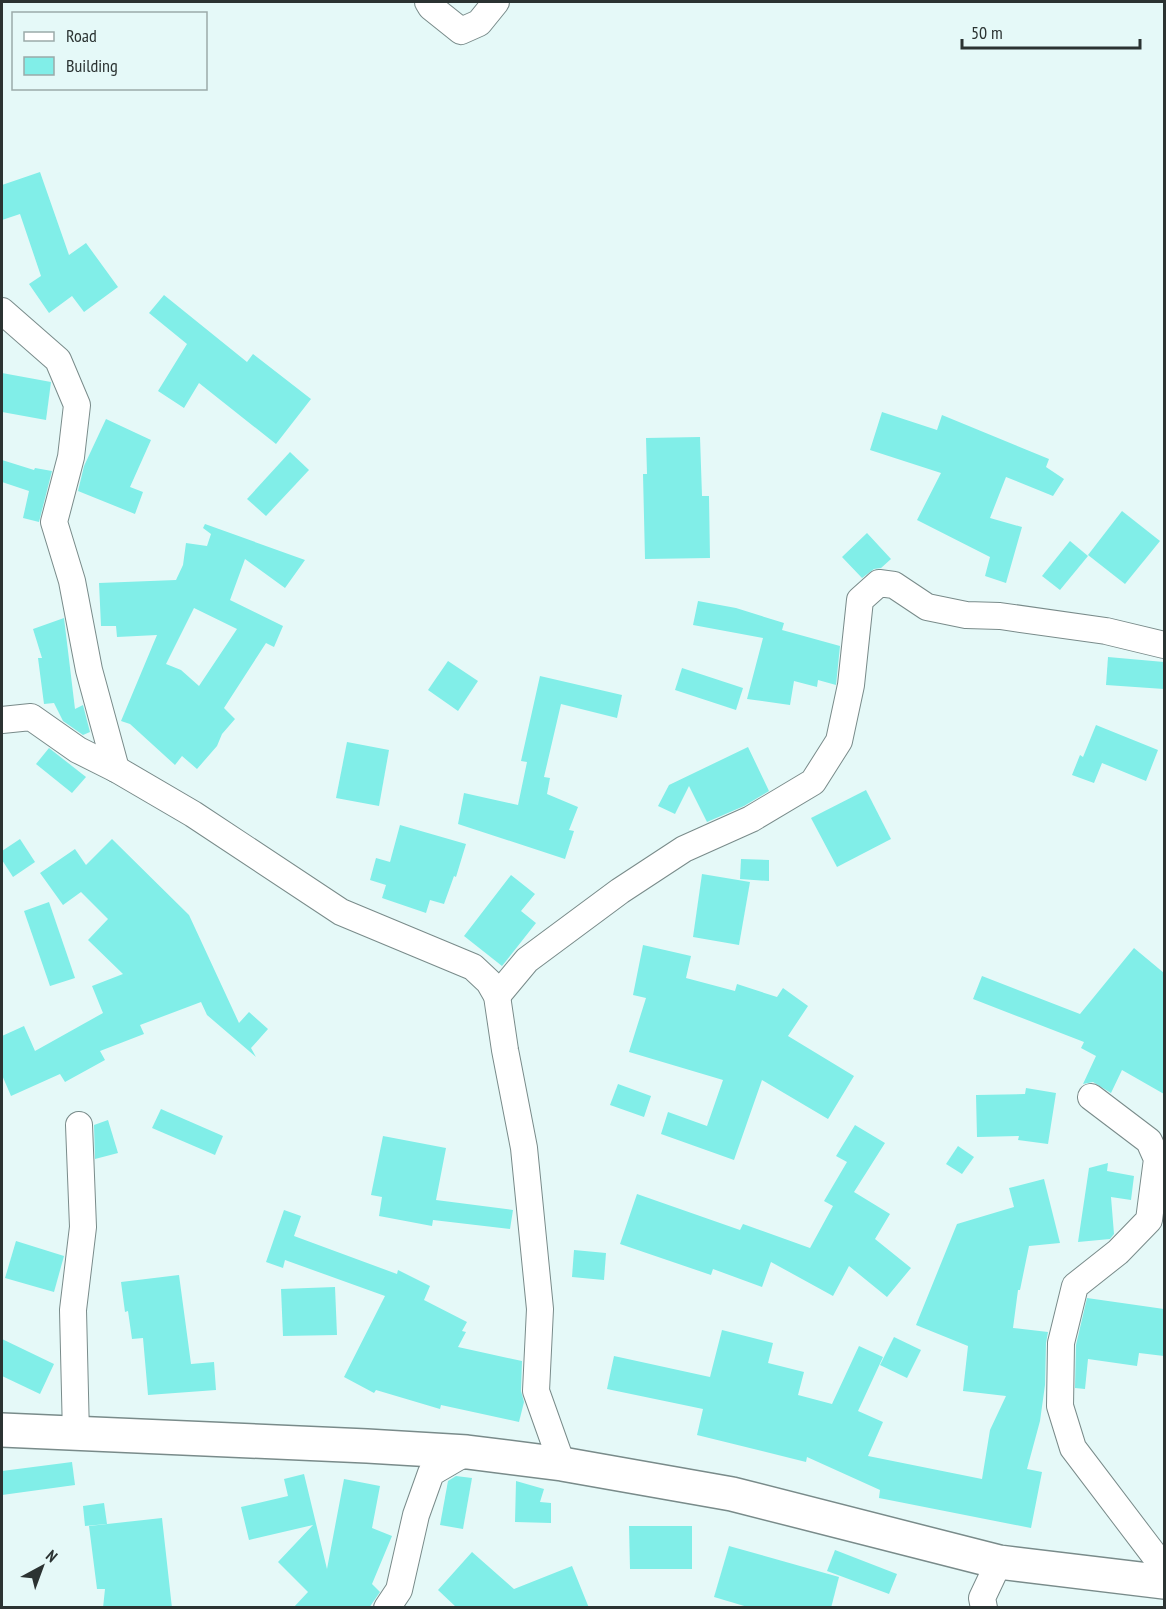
<svg xmlns="http://www.w3.org/2000/svg" width="1166" height="1609" viewBox="0 0 1166 1609" font-family="'PT Sans Narrow',sans-serif">
	<style>
		.building { fill: #81eee8; fill-rule: evenodd }
		.lines { fill: none; stroke-linecap: round; stroke-linejoin: round }
		.street-casing { stroke: #798b8a; stroke-width: 28 }
		.secondary-casing { stroke: #798b8a; stroke-width: 36 }
		.street { stroke: #fff; stroke-width: 26 }
		.secondary { stroke: #fff; stroke-width: 33 }
	</style>
	<rect width="100%" height="100%" fill="#e5f9f8"/>
	<g class="building">
		<path d="M40 172 69 255 86 243 118 287 84 312 72 296 49 313 29 284 41 276 20 214 2 220V185Z"/>
		<path d="M164 295 247 362 253 354 311 399 276 444 199 383 184 408 158 391 187 344 149 313Z"/>
		<path d="M2 373 51 382 46 420 2 412Z"/>
		<path d="M882 412 937 430 942 415 1049 459 1046 467 1064 479 1053 496 1006 477 990 518 1022 527 1006 583 985 576 990 557 917 520 941 473 870 450Z"/>
		<path d="M106 419 151 440 130 487 143 492 135 514 78 491 84 466Z"/>
		<path d="M700 437 702 496H709L710 558 645 559 643 474H647L646 438Z"/>
		<path d="M290 452 309 470 266 516 247 499Z"/>
		<path d="M2 460 34 470 35 468 52 471 39 522 23 518 29 491 2 482Z"/>
		<path d="M1122 511 1160 541 1125 584 1088 555Z"/>
		<path d="M205 524 305 560 285 588 245 559 230 600 283 626 274 647 266 643 224 708 235 719 222 734 217 746 197 769 182 756 175 765 130 724 121 721 157 635 117 637 116 626H101L99 583 176 580 183 565 186 543 207 546 211 534 203 528ZM194 608 237 629 199 686 181 670 166 664Z"/>
		<path d="M867 533 891 559 881 568 874 569 862 578 842 557Z"/>
		<path d="M1070 541 1088 556 1060 590 1042 576Z"/>
		<path d="M698 601 736 608 784 623 782 630 840 646 836 685 818 680 817 687 794 681 790 705 747 699 763 638 693 625Z"/>
		<path d="M64 618 75 709 83 705 90 732 83 735 63 721 54 703 44 704 38 658H42L33 629Z"/>
		<path d="M1108 657 1164 662V689L1106 685Z"/>
		<path d="M448 661 478 681 458 711 428 690Z"/>
		<path d="M682 668 743 688 736 710 675 690Z"/>
		<path d="M540 676 622 695 617 718 561 704 544 777 550 778 547 794 578 807 569 830 574 831 565 859 458 824 464 793 518 805 527 762 521 761Z"/>
		<path d="M1096 725 1158 750 1146 781 1102 763 1094 783 1072 775 1080 755 1083 757Z"/>
		<path d="M347 742 389 750 379 806 336 798Z"/>
		<path d="M748 747 769 791 744 806 707 822 689 786 675 814 658 806 669 785Z"/>
		<path d="M49 748 86 777 72 793 36 764Z"/>
		<path d="M866 790 891 839 837 867 811 818Z"/>
		<path d="M400 825 466 844 456 877 454 876 444 904 430 900 426 913 382 898 386 885 370 880 376 858 390 862Z"/>
		<path d="M20 839 35 862 13 877 2 860V851Z"/>
		<path d="M112 839 189 915 239 1023 249 1012 268 1029 251 1048 256 1057 207 1015 201 1002 140 1025 144 1034 100 1051 105 1060 65 1082 60 1074 11 1096 2 1075V1036L24 1026 35 1051 103 1013 92 986 123 974 88 940 108 919 81 892 63 905 40 873 75 849 86 865Z"/>
		<path d="M741 859 769 860V881L740 879Z"/>
		<path d="M702 874 750 882 739 945 693 937Z"/>
		<path d="M511 875 535 894 521 911 536 923 502 966 464 936Z"/>
		<path d="M49 902 75 978 50 986 24 911Z"/>
		<path d="M643 945 691 956 686 978 735 991 737 984 777 997 783 988 808 1006 788 1036 854 1076 828 1119 762 1080 734 1160 661 1134 668 1112 707 1126 723 1080 629 1052 646 998 633 995Z"/>
		<path d="M1134 948 1164 973V1094L1122 1070 1111 1093 1093 1082 1083 1084 1096 1056 1081 1048 1084 1042 973 999 982 976 1080 1014Z"/>
		<path d="M618 1084 651 1096 644 1117 610 1105Z"/>
		<path d="M1026 1088 1056 1093 1048 1144 1018 1140 1019 1136 977 1137 976 1095 1025 1094Z"/>
		<path d="M161 1109 223 1136 215 1155 152 1128Z"/>
		<path d="M108 1120 118 1153 95 1159 94 1125Z"/>
		<path d="M855 1125 885 1143 854 1192 890 1214 875 1239 911 1268 887 1297 849 1266 833 1296 771 1262 762 1287 713 1269 711 1275 620 1244 637 1194 740 1230 743 1224 810 1248 833 1206 824 1201 847 1162 836 1156Z"/>
		<path d="M383 1136 446 1148 436 1200 513 1210 510 1229 433 1220 432 1226 379 1216 382 1197 371 1195Z"/>
		<path d="M958 1146 974 1157 962 1174 946 1164Z"/>
		<path d="M1108 1163 1107 1171 1134 1176 1131 1200 1111 1197 1114 1234 1110 1239 1078 1242 1089 1168Z"/>
		<path d="M1044 1179 1060 1243 1029 1246 1020 1290H1018L1013 1328 1048 1332 1046 1343 1045 1385 1040 1421 1027 1469 1042 1472 1031 1528 879 1498 880 1490 807 1457 806 1462 697 1435 703 1409 607 1389 614 1356 710 1377 722 1330 773 1343 768 1363 804 1372 798 1395 832 1404 859 1346 883 1357 858 1411 883 1422 868 1456 982 1479 990 1430 1006 1396 963 1391 968 1346 916 1325 957 1224 1014 1207 1009 1188Z"/>
		<path d="M284 1210 301 1216 294 1236 397 1274 398 1270 430 1286 424 1300 467 1322 462 1331 466 1332 458 1347 522 1361 521 1391 524 1402 519 1422 441 1405 440 1409 376 1390 374 1393 344 1377 385 1296 285 1260 283 1268 266 1262Z"/>
		<path d="M16 1241 64 1256 54 1292 5 1278Z"/>
		<path d="M574 1250 606 1253 604 1280 572 1277Z"/>
		<path d="M179 1275 191 1364 214 1362 216 1390 148 1395 143 1338 132 1339 128 1311 125 1312 121 1282Z"/>
		<path d="M335 1287 337 1335 283 1336 281 1289Z"/>
		<path d="M1087 1298 1164 1309V1356L1139 1353 1137 1366 1088 1359 1085 1389 1075 1388 1076 1345Z"/>
		<path d="M894 1337 921 1350 907 1378 880 1365Z"/>
		<path d="M2 1339 54 1364 40 1394 2 1376Z"/>
		<path d="M72 1462 75 1485 2 1495V1471Z"/>
		<path d="M304 1474 327 1569 344 1479 380 1486 372 1528 392 1536 372 1584 380 1592 369 1608H293L308 1592 278 1562 313 1525 249 1540 241 1507 288 1496 284 1479Z"/>
		<path d="M456 1476 472 1478 463 1529 440 1525 448 1481Z"/>
		<path d="M516 1481 544 1489 540 1502 551 1503V1523L515 1522Z"/>
		<path d="M104 1503 107 1524 85 1526 83 1506Z"/>
		<path d="M162 1518 172 1608H103L105 1589H97L89 1526Z"/>
		<path d="M629 1526H692V1569H630Z"/>
		<path d="M729 1546 839 1577 831 1608H751L714 1597Z"/>
		<path d="M835 1550 897 1574 889 1594 827 1571Z"/>
		<path d="M472 1552 514 1589 572 1566 589 1608H457L438 1590Z"/>
	</g>
	<g class="lines">
		<g class="street-casing">
			<g id="street">
				<path d="M428 2 431 7 461 31 479 23 496 2"/>
				<path d="M2 311 58 360 77 405 71 457 54 522 72 581 89 670 116 769"/>
				<path d="M2 720 31 717 78 750 116 769 193 814 341 912 473 967 489 982 497 996 505 1050 524 1148 540 1309 536 1391 562 1464"/>
				<path d="M497 996 527 960 620 891 684 849 751 819 813 782 839 741 851 685 860 600 879 583 894 585 927 607 966 615 1000 616 1106 631 1164 645"/>
				<path d="M1091 1097 1149 1141 1157 1159 1149 1220 1118 1252 1075 1286 1061 1343 1060 1406 1073 1448 1164 1568"/>
				<path d="M76 1435 73 1310 83 1227 79 1125"/>
				<path d="M387 1608 399 1590 416 1515 431 1473 467 1452"/>
				<path d="M984 1608 982 1598 999 1562"/>
			</g>
		</g>
		<g class="secondary-casing">
			<path id="secondary" d="M2 1430 367 1446 467 1452 562 1464 732 1494 999 1562 1164 1582"/>
		</g>
		<use href="#street" class="street"/>
		<use href="#secondary" class="secondary"/>
	</g>
	<rect width="1166" height="1609" fill="none" stroke="#2b3332" stroke-width="6"/>
	<rect x="12" y="12" width="195" height="78" fill="#e5f9f8" stroke="#9baaa9" stroke-width="1.5"/>
	<rect x="24" y="32" width="30" height="9" fill="#ffffff" stroke="#9baaa9" stroke-width="1.5"/>
	<text x="66" y="42" font-size="18" fill="#2b3332">Road</text>
	<rect x="24" y="57" width="30" height="18" fill="#81eee8" stroke="#9baaa9" stroke-width="1.5"/>
	<text x="66" y="72" font-size="18" fill="#2b3332">Building</text>
	<g transform="translate(42 1567) rotate(41)" stroke="#e5f9f8" stroke-width="4.5" paint-order="stroke">
	<path d="M0-4.5L10 22L0 15L-10 22Z" fill="#2b3332"/>
	<text y="-9" font-size="16" font-weight="bold" text-anchor="middle" fill="#2b3332">N</text>
	</g>
	<path d="M962 39v9h178v-9" fill="none" stroke="#2b3332" stroke-width="3"/>
	<text x="971" y="39" font-size="18" fill="#2b3332" stroke="#e5f9f8" stroke-width="4.5" paint-order="stroke">50 m</text>
</svg>
